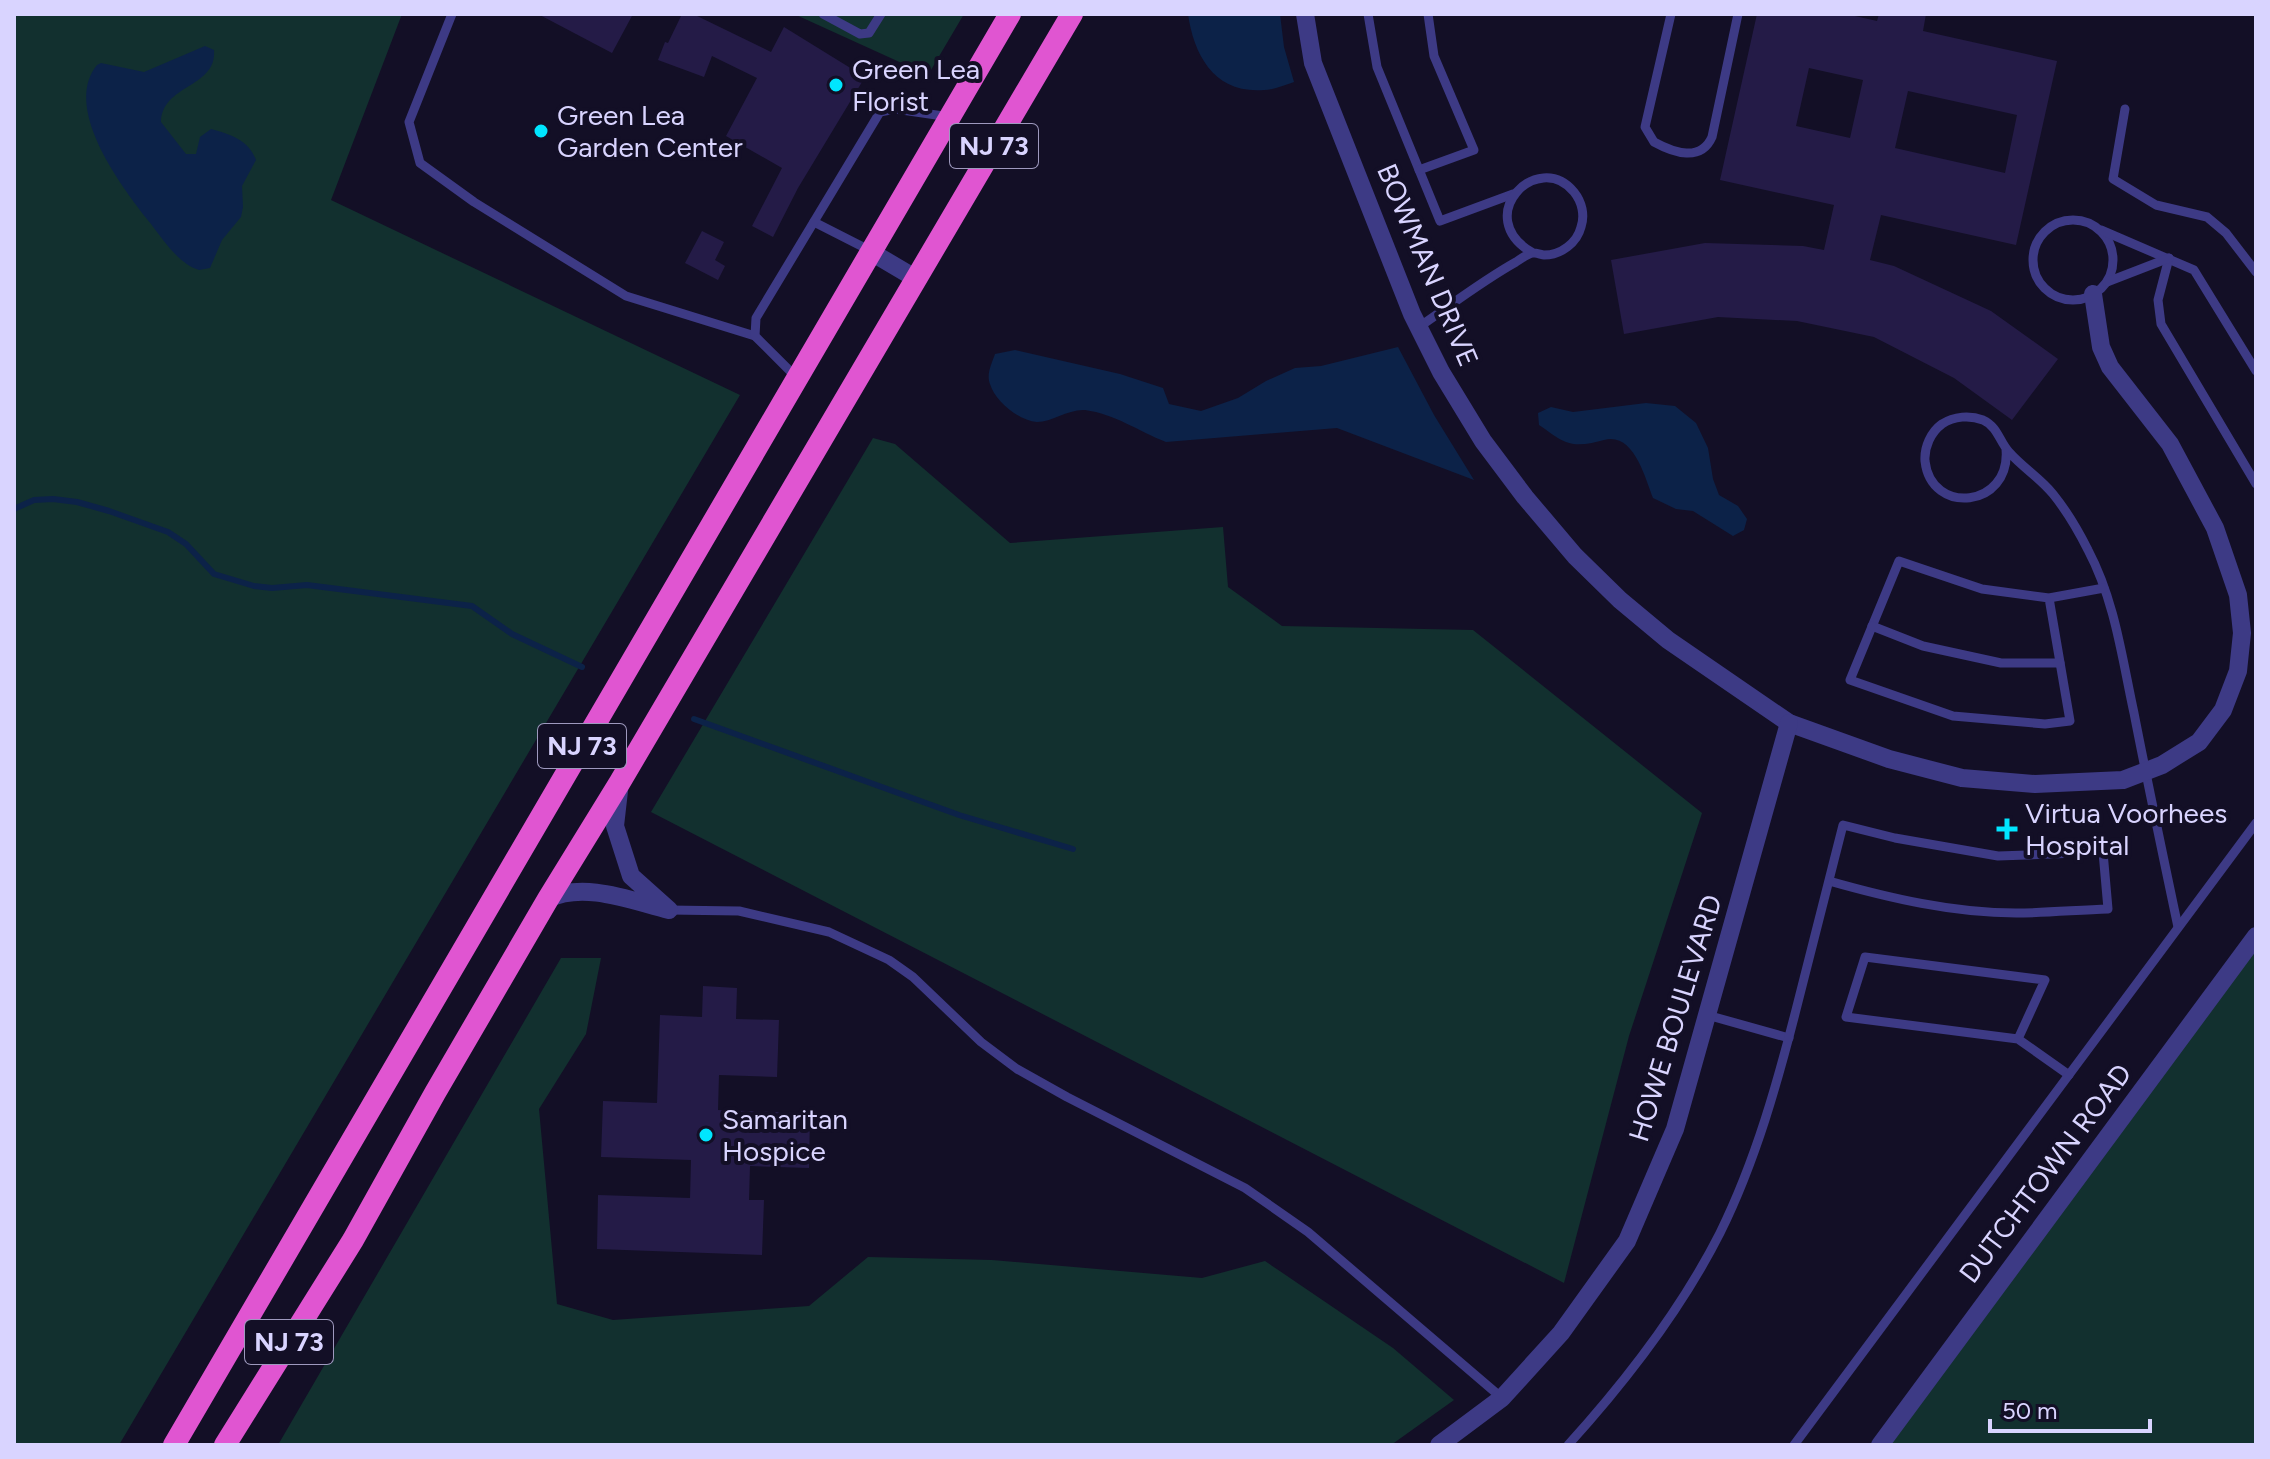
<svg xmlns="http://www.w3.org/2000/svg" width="2270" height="1459" viewBox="0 0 2270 1459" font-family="Figtree,sans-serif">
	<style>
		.green { fill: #12302f }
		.water { fill: #0c2248 }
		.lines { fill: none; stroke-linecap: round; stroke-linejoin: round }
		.stream { stroke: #0c2248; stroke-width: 6 }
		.building { fill: #241b47; fill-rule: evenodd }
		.service { stroke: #3d3a85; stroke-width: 9 }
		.minor { stroke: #3d3a85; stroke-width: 18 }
		.trunk { stroke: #e055d1; stroke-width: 22 }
		.poi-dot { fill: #00e5ff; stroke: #130f26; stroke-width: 3 }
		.labels { text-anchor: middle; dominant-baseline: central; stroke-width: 8; stroke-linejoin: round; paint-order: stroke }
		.shield { fill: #130f26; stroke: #9e99be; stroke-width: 2 }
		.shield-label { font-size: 26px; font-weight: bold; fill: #d9d4ff }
		.poi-label { font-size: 28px; fill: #d9d4ff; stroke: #130f26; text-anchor: start }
		.street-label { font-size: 28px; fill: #d9d4ff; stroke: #130f26 }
	</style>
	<rect width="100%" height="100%" fill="#130f26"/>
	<g class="green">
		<path d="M14 14H402L331 200 740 395 119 1445H14Z"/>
		<path d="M794 14H964L928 75Z"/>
		<path d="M873 438 895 444 1010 543 1223 527 1228 587 1282 626 1473 630 1702 813 1629 1036 1564 1283 651 812Z"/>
		<path d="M2256 936V1445H1880Z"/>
		<path d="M561 958H601L586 1034 539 1109 557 1304 613 1320 809 1306 868 1257 992 1260 1202 1278 1265 1261 1393 1348 1454 1400 1391 1445H278Z"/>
	</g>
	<g class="water">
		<path d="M1280 14 1284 47 1294 82C1285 85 1273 90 1264 90 1215 94 1194 56 1188 14Z"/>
		<path d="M205 46 214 50C217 88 162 84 161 122L186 154H196L200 137 211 129C230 134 249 140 256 160L242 186 243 207 241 217 222 240 210 268 199 270C179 264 164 241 151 224 124 190 61 109 97 65L101 63 144 72Z"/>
		<path d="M1398 347 1434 415 1474 480 1337 428 1166 442C1138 431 1115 414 1085 410 1068 409 1052 422 1037 422 1019 421 995 401 990 384 986 374 992 363 995 354L1015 350 1120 374 1163 388 1169 404 1201 411 1238 398 1266 381 1295 368 1321 366Z"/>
		<path d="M1646 403 1675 406 1696 423 1708 448 1713 479 1719 495 1738 506 1747 519 1744 530 1733 536 1693 511 1676 509 1653 498C1645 478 1634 432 1604 440 1592 443 1578 447 1566 442 1557 439 1547 430 1539 425L1538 413 1551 407 1573 412Z"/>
	</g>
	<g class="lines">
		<g class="stream">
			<path d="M14 509 34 500 53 499 77 502 109 511 168 532 186 544 214 574 254 586 272 588 307 585 472 606 512 634 582 667"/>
			<path d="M694 719 959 815 1073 849"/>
		</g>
	</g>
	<g class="building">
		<path d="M538 14H633L612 53Z"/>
		<path d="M682 14H693L771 52 784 27 865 77 798 188 773 237 752 226 782 168 726 136 757 78 712 56 704 77 658 60 665 42 668 43Z"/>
		<path d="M1757 14H1846L1877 21 1879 14H1926L1923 31 2057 61 2016 245 1881 215 1870 260 1894 266 1991 311 2058 359 2012 420 1954 378 1874 337 1797 321 1718 317 1624 334 1611 260 1705 243 1803 246 1824 250 1834 205 1720 180ZM1809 68 1863 80 1850 138 1796 126ZM1908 91 2017 115 2005 173 1895 148Z"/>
		<path d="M702 231 724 242 715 260 725 266 718 280 685 263Z"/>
		<path d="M703 986 737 988 736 1019 779 1020 777 1077 719 1075 718 1110 810 1113 809 1168 750 1166 749 1200H764L762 1255 597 1249 598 1195 690 1198 691 1160 601 1157 603 1101 657 1103 660 1015 702 1017Z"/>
	</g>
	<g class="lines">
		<g class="service">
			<path d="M452 14 409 122 420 163 474 202 626 296 755 336"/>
			<path d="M823 14 860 34 869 33 881 14"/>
			<path d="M1368 14 1377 67 1440 221 1513 194"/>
			<path d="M1671 14 1645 127 1654 142C1674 153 1701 162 1712 137L1738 14"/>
			<path d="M2125 109 2113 179 2156 205 2207 217 2226 233 2256 272"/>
			<path d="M1419 170 1474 150 1434 56 1428 14"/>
			<circle cx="2073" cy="260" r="40"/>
			<path d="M814 222 871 251"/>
			<path d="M2101 230 2194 270 2256 371"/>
			<path d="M2169 258 2158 300 2161 324 2256 484"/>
			<path d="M2107 282 2169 258"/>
			<path d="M1419 327C1451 305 1482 281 1516 262 1521 259 1527 254 1532 253 1534 252 1542 255 1544 255 1561 255 1577 243 1581 227 1585 215 1582 202 1574 192 1538 148 1470 217 1533 253"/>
			<path d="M797 378 755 336 756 318 880 112 895 109 950 117"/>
			<path d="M2006 449C2011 508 1931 516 1925 461 1924 447 1931 432 1942 424 1954 416 1970 415 1983 420 1998 427 1999 441 2009 452 2022 467 2040 478 2053 494 2066 510 2079 532 2088 550 2115 601 2122 658 2134 713 2148 785 2163 856 2178 927"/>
			<path d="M2049 598 2070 721 2045 724 1953 716 1850 680 1899 561 1982 589 2049 598 2104 588"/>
			<path d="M1872 626 1923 646 2001 663H2060"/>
			<path d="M669 910 739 911 829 932 889 960 913 977 981 1042 1017 1069 1067 1097 1245 1188 1308 1232 1502 1398"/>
			<path d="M1707 1015 1789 1038"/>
			<path d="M2018 1039 2045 980 1865 957 1846 1017 2018 1039 2069 1075"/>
			<path d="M1568 1445C1626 1381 1681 1310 1720 1233 1756 1160 1778 1081 1798 1002 1813 943 1828 884 1843 825L1895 838 1998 856 2103 852 2108 909C2077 910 2046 913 2016 913 1953 913 1889 898 1829 881"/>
			<path d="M1794 1445 2256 823"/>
		</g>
		<g class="minor">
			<path d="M1305 14 1313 63 1412 314 1441 372 1483 441 1525 497 1575 556 1620 600 1668 640 1789 723 1889 759 1962 778 2035 784 2123 780 2162 765 2199 742 2223 710 2238 671 2242 633 2238 595 2215 528 2170 444 2110 367 2101 347 2093 294"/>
			<path d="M871 252 915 278"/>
			<path d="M548 899C584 881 632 901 669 910L631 876 615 826 620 782"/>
			<path d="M1439 1445 1502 1398 1561 1333 1627 1241 1675 1129 1789 723"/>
			<path d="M1880 1445 2256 936"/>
		</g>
		<g class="trunk">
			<path d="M174 1445 1010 14"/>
			<path d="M225 1445 353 1240 435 1093 548 899 620 782 1072 14"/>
		</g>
	</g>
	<g class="poi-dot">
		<circle cx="836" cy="85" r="8"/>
		<circle cx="541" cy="131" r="8"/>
		<path d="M2003 817h8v8h8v8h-8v8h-8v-8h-8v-8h8z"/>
		<circle cx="706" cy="1135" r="8"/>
	</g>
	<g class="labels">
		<g class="shield">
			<rect x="950" y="124" width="88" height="44" rx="6"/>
			<rect x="538" y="724" width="88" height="44" rx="6"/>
			<rect x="245" y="1320" width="88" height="44" rx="6"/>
		</g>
		<g class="shield-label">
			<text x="994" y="146">NJ 73</text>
			<text x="582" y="746">NJ 73</text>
			<text x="289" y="1342">NJ 73</text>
		</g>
		<g class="poi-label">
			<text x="852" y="69">Green Lea<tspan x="852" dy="32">Florist</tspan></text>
			<text x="557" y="115">Green Lea<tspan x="557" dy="32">Garden Center</tspan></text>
			<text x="2025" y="813">Virtua Voorhees<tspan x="2025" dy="32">Hospital</tspan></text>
			<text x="722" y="1119">Samaritan<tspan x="722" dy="32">Hospice</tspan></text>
		</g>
		<g class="street-label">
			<text transform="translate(1428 265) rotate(67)">BOWMAN DRIVE</text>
			<text transform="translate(1675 1018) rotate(-73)">HOWE BOULEVARD</text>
			<text transform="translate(2045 1173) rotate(-53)">DUTCHTOWN ROAD</text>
		</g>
	</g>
	<rect width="2270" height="1459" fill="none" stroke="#d9d4ff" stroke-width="32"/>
	<path d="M1990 1419v12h160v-12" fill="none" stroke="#d9d4ff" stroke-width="4"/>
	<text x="2002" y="1419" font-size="24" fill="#d9d4ff" stroke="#130f26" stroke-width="6" paint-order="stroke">50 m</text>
</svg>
